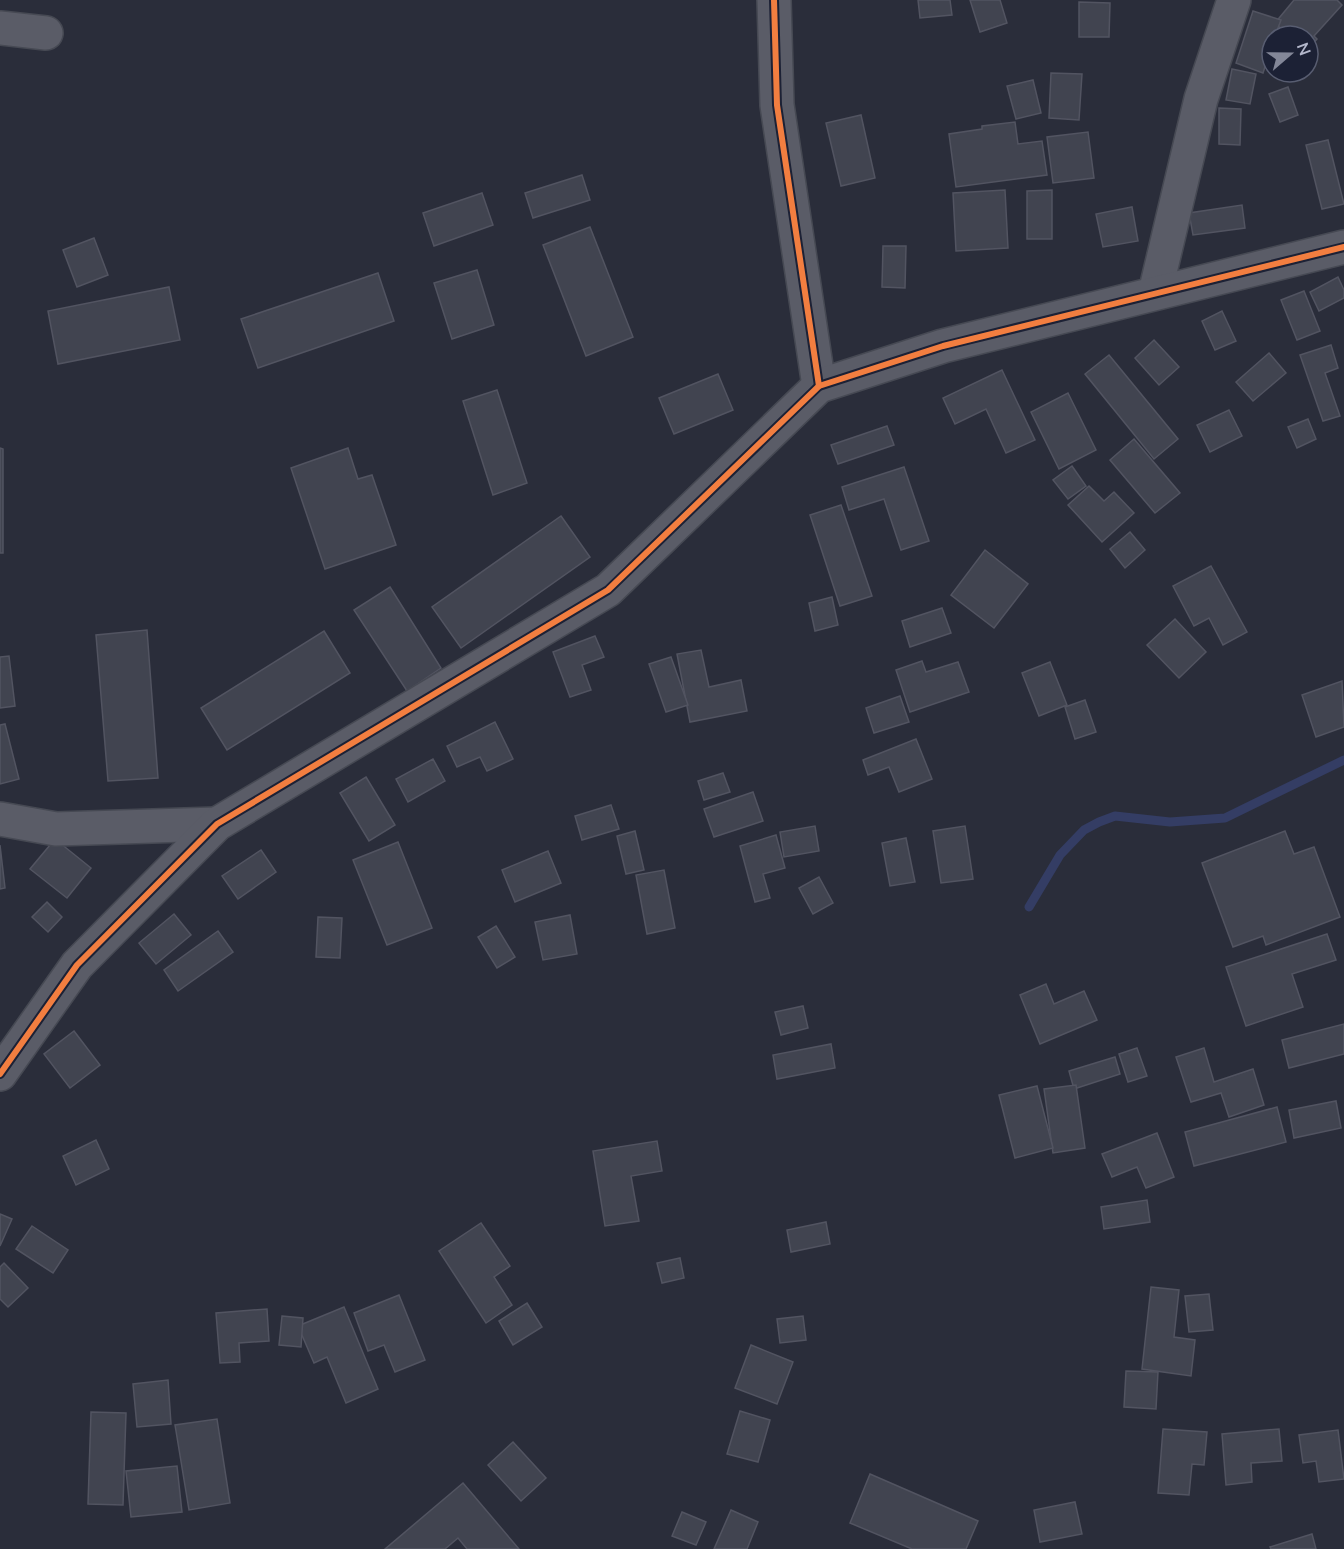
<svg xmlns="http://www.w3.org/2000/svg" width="1344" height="1549" viewBox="0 0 1344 1549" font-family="Mulish,sans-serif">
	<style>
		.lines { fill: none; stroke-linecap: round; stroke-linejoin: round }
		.stream { stroke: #343d64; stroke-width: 9 }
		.building { fill: #414450; stroke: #525461; stroke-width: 1.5 }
		.minor-casing { stroke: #464953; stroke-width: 36 }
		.minor { stroke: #5a5c67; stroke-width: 33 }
		.cycleway-casing { stroke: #1c2135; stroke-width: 10 }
		.cycleway { stroke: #f27e40; stroke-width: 6 }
	</style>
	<rect width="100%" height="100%" fill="#2a2d3a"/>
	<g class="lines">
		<path class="stream" d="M1029 907 1060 855 1084 830 1099 822 1115 816 1170 822 1225 818 1344 760"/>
	</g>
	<g class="building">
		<path d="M918 0H950L952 15 920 18Z"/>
		<path d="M970 0H1000L1007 23 980 32Z"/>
		<path d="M1294 0H1337L1342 5 1314 36 1317 39 1308 49V36H1289L1275 23Z"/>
		<path d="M1079 2 1110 3 1109 37H1079Z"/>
		<path d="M1253 11 1281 20 1275 36H1272V45L1263 73 1236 63Z"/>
		<path d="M1232 69 1256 74 1250 104 1226 100Z"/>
		<path d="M1051 73 1082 74 1079 120 1049 118Z"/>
		<path d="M1033 80 1041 113 1016 119 1007 86Z"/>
		<path d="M1288 87 1298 115 1280 122 1269 94Z"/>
		<path d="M1219 108 1241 109 1240 145 1219 144Z"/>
		<path d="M861 115 875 178 841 186 826 123Z"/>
		<path d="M1015 122 1018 144 1042 141 1047 175 956 187 949 134 982 129V126Z"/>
		<path d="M1088 132 1094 178 1053 183 1047 137Z"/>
		<path d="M1328 140 1344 204 1322 209 1306 145Z"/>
		<path d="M582 175 590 200 533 218 525 193Z"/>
		<path d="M1005 190 1008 248 956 251 953 193Z"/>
		<path d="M1052 190V239H1027V191Z"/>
		<path d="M482 193 493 225 434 246 423 213Z"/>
		<path d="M1242 205 1245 228 1193 235 1189 213Z"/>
		<path d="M1132 207 1138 241 1103 247 1096 214Z"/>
		<path d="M590 227 633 337 586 356 543 245Z"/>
		<path d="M94 238 108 275 77 287 63 250Z"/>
		<path d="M883 246H906L905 288 882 287Z"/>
		<path d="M477 270 494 325 452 339 434 283Z"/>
		<path d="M378 273 394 321 258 368 241 319Z"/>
		<path d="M1338 277 1344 290V298L1319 311 1310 292Z"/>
		<path d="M169 287 180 340 58 364 48 311Z"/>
		<path d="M1304 291 1320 331 1297 340 1281 300Z"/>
		<path d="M1222 311 1236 341 1215 350 1202 321Z"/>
		<path d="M1154 340 1179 367 1159 385 1135 358Z"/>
		<path d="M1331 345 1338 368 1325 373 1340 416 1323 421 1300 355Z"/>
		<path d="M1269 353 1286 373 1253 401 1236 382Z"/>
		<path d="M1109 355 1178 439 1154 459 1085 374Z"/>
		<path d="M1002 370 1035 440 1006 453 986 409 955 424 943 398Z"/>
		<path d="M718 374 733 410 674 434 659 398Z"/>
		<path d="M497 390 527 483 493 495 463 401Z"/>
		<path d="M1068 393 1096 450 1059 469 1031 412Z"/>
		<path d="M1229 410 1242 436 1210 452 1197 425Z"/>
		<path d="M1308 419 1316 439 1297 448 1288 427Z"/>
		<path d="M887 426 894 445 838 464 831 445Z"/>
		<path d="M1134 439 1180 493 1155 513 1110 460Z"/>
		<path d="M0 448 3 449V553H0Z"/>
		<path d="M348 448 358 479 372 475 396 545 325 569 291 468Z"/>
		<path d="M1072 466 1086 486 1068 499 1053 480Z"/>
		<path d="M904 467 929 541 901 550 884 499 849 510 842 487Z"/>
		<path d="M1089 486 1104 501 1114 492 1134 513 1102 542 1068 505Z"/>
		<path d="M841 505 872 596 840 606 810 515Z"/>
		<path d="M561 516 590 557 461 648 432 607Z"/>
		<path d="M1130 532 1145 550 1125 568 1110 549Z"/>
		<path d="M985 550 1028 584 994 628 951 595Z"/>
		<path d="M1211 566 1247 632 1223 645 1209 618 1194 626 1173 586Z"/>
		<path d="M390 587 441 668 407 691 354 610Z"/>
		<path d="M832 597 838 625 815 631 809 603Z"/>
		<path d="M942 608 951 633 910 647 902 621Z"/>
		<path d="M1175 619 1206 652 1179 678 1147 645Z"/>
		<path d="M147 630 158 778 108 781 96 635Z"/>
		<path d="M324 631 350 673 227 750 201 708Z"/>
		<path d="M595 636 604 657 582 665 591 690 570 697 553 652Z"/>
		<path d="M701 650 709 687 741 680 747 711 690 722 677 654Z"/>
		<path d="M9 656 15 706 0 708V657Z"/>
		<path d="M671 657 688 705 666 712 649 664Z"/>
		<path d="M922 661 926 672 958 662 969 692 910 712 896 670Z"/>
		<path d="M1050 662 1067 705 1039 716 1022 673Z"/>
		<path d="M1342 681 1344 727 1316 737 1302 695Z"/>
		<path d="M900 696 909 722 874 733 866 708Z"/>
		<path d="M1085 700 1096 732 1075 739 1065 707Z"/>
		<path d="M495 722 513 759 487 771 480 757 457 767 447 746Z"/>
		<path d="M5 724 19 779 0 784V725Z"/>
		<path d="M916 739 932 779 899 792 889 767 868 775 863 760Z"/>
		<path d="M433 759 445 781 408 802 396 779Z"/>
		<path d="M723 773 730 792 704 800 698 781Z"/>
		<path d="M366 777 395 825 369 841 340 793Z"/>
		<path d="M753 792 763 821 714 837 704 809Z"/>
		<path d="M611 805 619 829 582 840 575 816Z"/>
		<path d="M815 826 819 851 784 857 780 832Z"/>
		<path d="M965 826 973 879 941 883 933 831Z"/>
		<path d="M635 831 644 870 626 874 617 836Z"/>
		<path d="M1285 831 1294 854 1314 847 1340 917 1266 945 1263 936 1233 947 1202 863Z"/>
		<path d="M776 835 785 868 763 874 770 898 755 902 740 846Z"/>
		<path d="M906 838 915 882 890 886 882 843Z"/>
		<path d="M55 839 91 868 67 898 30 869Z"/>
		<path d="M398 842 432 928 387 945 353 860Z"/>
		<path d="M0 845 5 888 0 889Z"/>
		<path d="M261 850 276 872 238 899 222 876Z"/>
		<path d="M548 851 561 883 515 902 502 870Z"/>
		<path d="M664 870 675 928 647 934 636 875Z"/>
		<path d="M819 877 833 903 813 914 799 888Z"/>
		<path d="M47 902 62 917 48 932 32 917Z"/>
		<path d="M174 914 191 935 156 964 139 943Z"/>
		<path d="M570 915 577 954 543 960 535 922Z"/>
		<path d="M318 917 342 918 340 958 316 957Z"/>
		<path d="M496 926 515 957 497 968 478 937Z"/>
		<path d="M218 931 233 952 178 991 164 970Z"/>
		<path d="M1327 934 1336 960 1292 974 1303 1007 1246 1026 1226 967Z"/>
		<path d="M1046 984 1054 1004 1084 991 1097 1020 1040 1044 1020 995Z"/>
		<path d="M803 1006 808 1028 781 1035 775 1012Z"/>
		<path d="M1344 1024V1054L1289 1068 1282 1040Z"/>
		<path d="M74 1031 100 1065 70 1088 44 1054Z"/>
		<path d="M831 1044 835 1068 777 1079 773 1055Z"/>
		<path d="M1137 1048 1147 1076 1128 1082 1119 1054Z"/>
		<path d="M1204 1048 1214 1082 1253 1069 1264 1105 1229 1117 1221 1093 1191 1102 1176 1057Z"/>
		<path d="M1115 1057 1120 1074 1074 1089 1069 1071Z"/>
		<path d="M1076 1085 1085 1148 1053 1153 1044 1089Z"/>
		<path d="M1037 1086 1053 1148 1015 1158 999 1095Z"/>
		<path d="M1336 1101 1341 1128 1294 1138 1289 1110Z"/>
		<path d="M1277 1107 1286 1142 1194 1166 1185 1132Z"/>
		<path d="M1157 1133 1174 1177 1146 1188 1137 1167 1112 1177 1102 1154Z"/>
		<path d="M96 1140 109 1169 76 1185 63 1156Z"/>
		<path d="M657 1141 662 1171 631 1176 639 1221 605 1226 593 1151Z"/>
		<path d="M1147 1200 1150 1222 1104 1229 1101 1207Z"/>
		<path d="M0 1214 12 1219 0 1246Z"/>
		<path d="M826 1222 830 1244 791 1252 787 1230Z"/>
		<path d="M481 1223 510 1266 494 1277 512 1305 486 1323 439 1251Z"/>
		<path d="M32 1226 68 1250 53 1273 16 1249Z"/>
		<path d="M680 1258 684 1278 662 1283 657 1263Z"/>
		<path d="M4 1263 28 1288 8 1307 0 1299V1267Z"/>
		<path d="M1151 1287 1179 1290 1174 1337 1195 1340 1191 1376 1142 1369Z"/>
		<path d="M1209 1294 1213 1330 1189 1332 1185 1296Z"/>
		<path d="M399 1295 425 1360 395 1372 384 1345 368 1351 354 1313Z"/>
		<path d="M527 1303 542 1327 513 1345 499 1321Z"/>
		<path d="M344 1307 378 1389 346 1403 327 1357 314 1363 298 1326Z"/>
		<path d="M267 1309 269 1341 239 1343 240 1362 220 1363 216 1313Z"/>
		<path d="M282 1316 303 1318 301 1347 279 1345Z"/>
		<path d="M803 1316 806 1340 780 1343 777 1319Z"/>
		<path d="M751 1345 793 1362 777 1404 735 1388Z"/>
		<path d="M1126 1371 1158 1372 1156 1409 1124 1407Z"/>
		<path d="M168 1380 171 1424 137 1427 133 1384Z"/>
		<path d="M740 1411 770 1420 758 1462 727 1454Z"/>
		<path d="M91 1412 126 1413 123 1505 88 1504Z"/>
		<path d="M217 1419 230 1503 189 1510 175 1425Z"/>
		<path d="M1163 1429 1207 1432 1204 1465 1192 1464 1189 1495 1158 1493Z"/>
		<path d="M1279 1429 1282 1461 1251 1463 1252 1482 1226 1485 1222 1434Z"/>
		<path d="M1338 1430 1344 1479 1319 1482 1316 1461 1303 1463 1299 1435Z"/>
		<path d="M513 1442 546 1478 521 1501 488 1465Z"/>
		<path d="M177 1466 182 1512 131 1517 126 1471Z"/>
		<path d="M870 1474 978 1521 966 1549H912L850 1523Z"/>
		<path d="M463 1483 519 1549H467L458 1538 445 1549H385Z"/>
		<path d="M1075 1502 1082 1534 1040 1542 1034 1510Z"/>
		<path d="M731 1510 758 1522 747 1549H714Z"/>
		<path d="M682 1512 706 1522 696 1545 672 1536Z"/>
		<path d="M1312 1534 1316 1549H1271L1270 1547Z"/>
	</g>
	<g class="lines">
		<g class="minor-casing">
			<g id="minor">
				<path d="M774 0 777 105 819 386"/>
				<path d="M0 28 46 33"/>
				<path d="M1155 293 1201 99 1234 0"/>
				<path d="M0 819 56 829 217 824"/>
				<path d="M0 1074 77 965 217 824 608 590 819 386 943 346 1344 247"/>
			</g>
		</g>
		<use href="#minor" class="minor"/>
		<g class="cycleway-casing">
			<g id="cycleway">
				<path d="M774 0 777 105 819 386"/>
				<path d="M0 1074 77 965 217 824 608 590 819 386 943 346 1344 247"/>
			</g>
		</g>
		<use href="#cycleway" class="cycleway"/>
	</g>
	<g transform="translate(1290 54) rotate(70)"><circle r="28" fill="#1c2135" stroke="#585d71" stroke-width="1.5"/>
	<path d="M0-4.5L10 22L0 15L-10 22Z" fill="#838798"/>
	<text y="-9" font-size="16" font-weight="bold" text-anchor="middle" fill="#b3b7cb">N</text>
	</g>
</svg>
